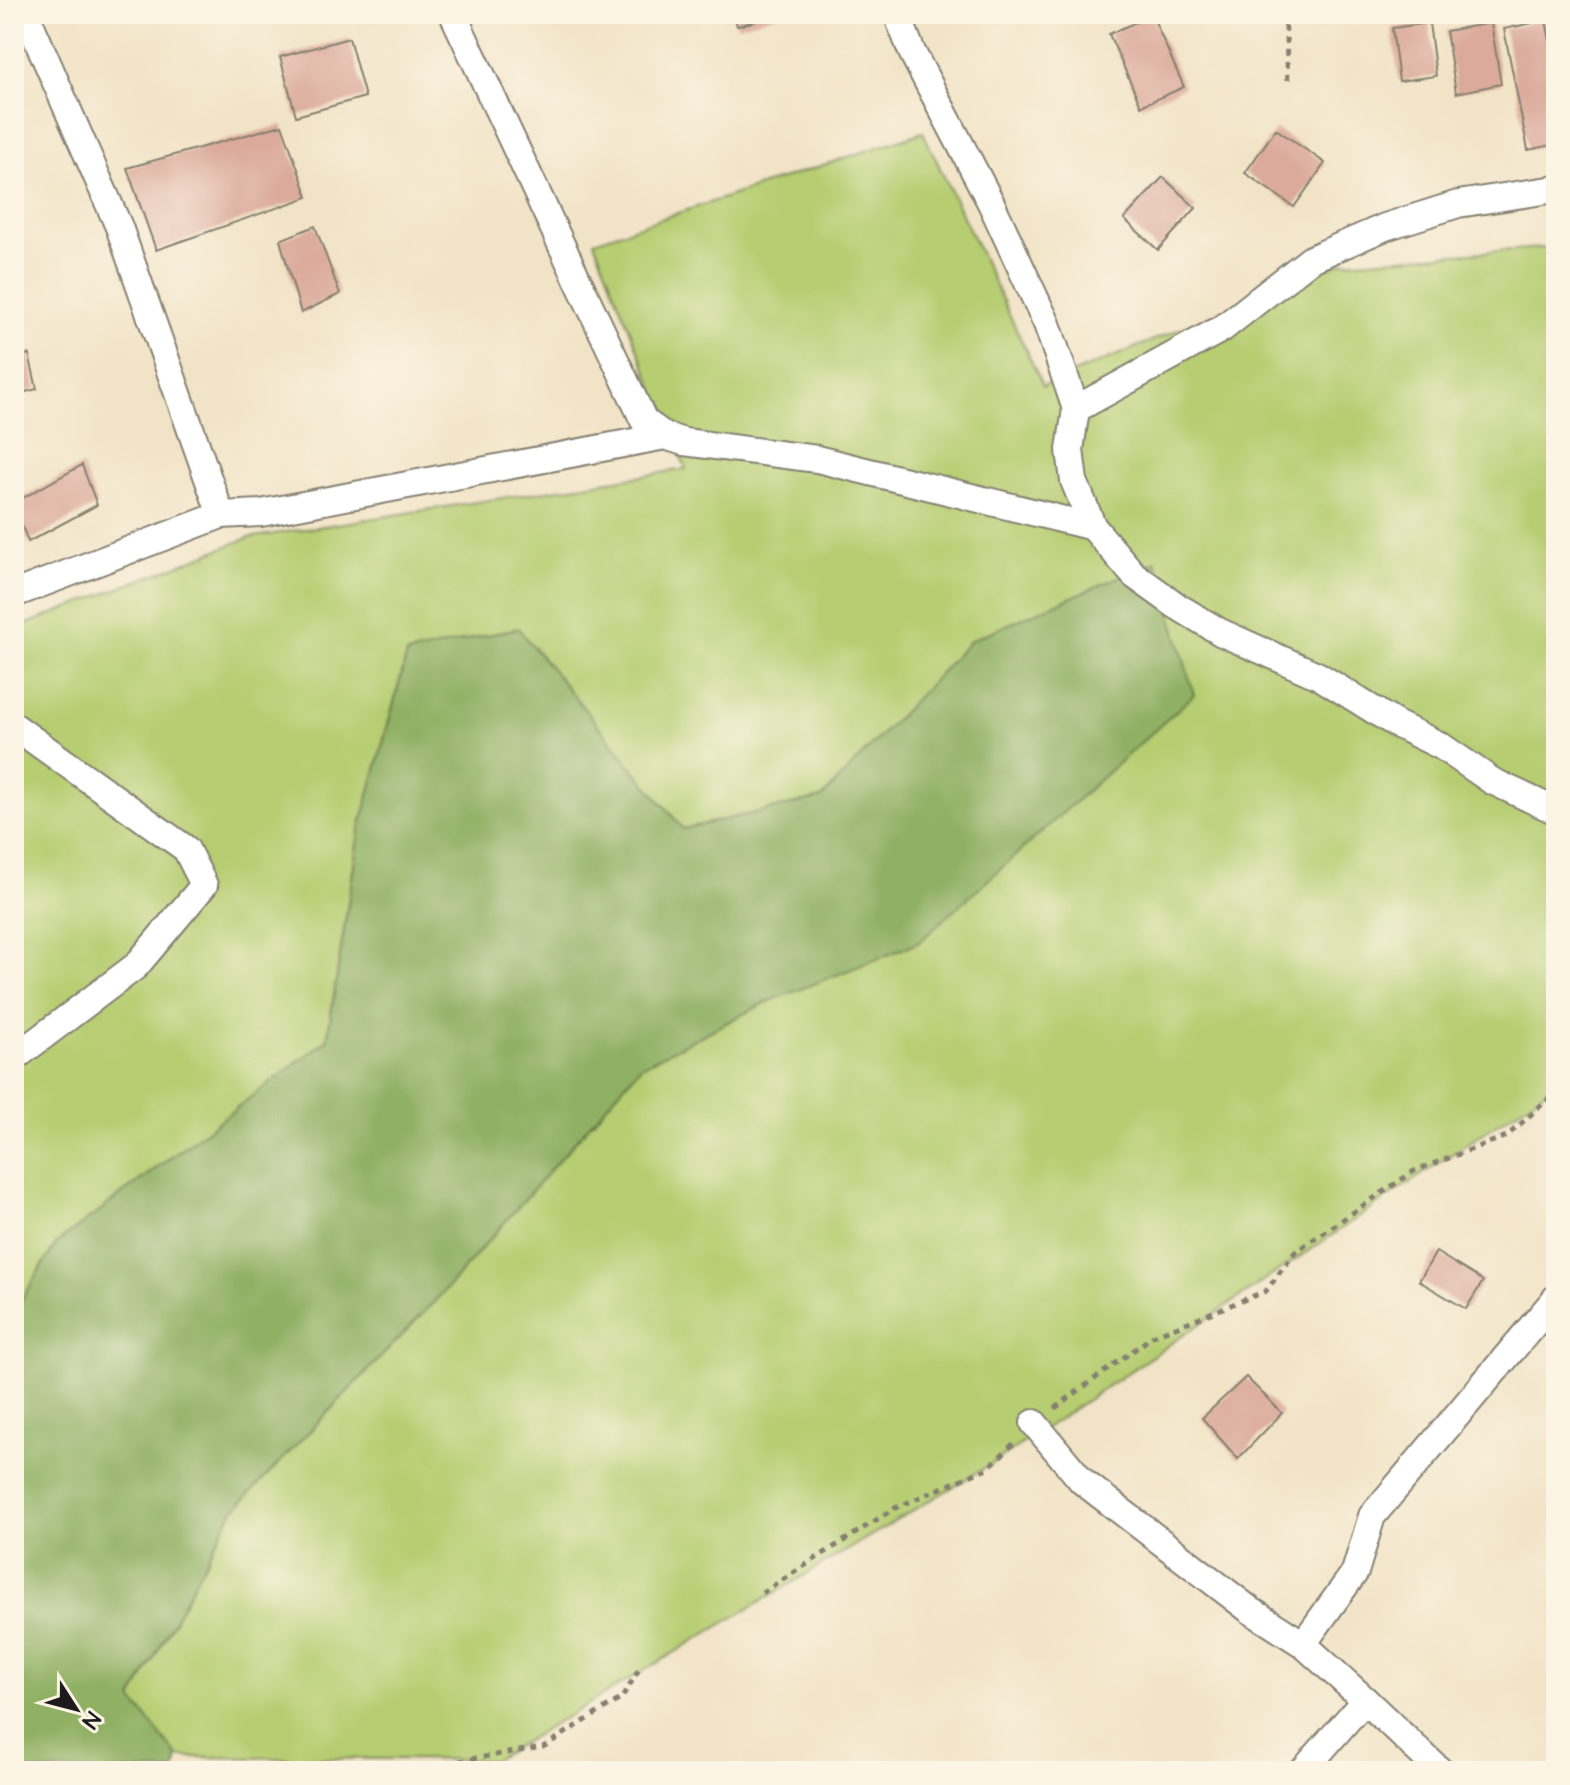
<svg xmlns="http://www.w3.org/2000/svg" width="1570" height="1785" viewBox="0 0 1570 1785" font-family="'Architects Daughter',sans-serif">
	<style>
		.green { fill: #b6cd71; stroke: #697446; stroke-width: 2 }
		.forest { fill: #90b063; stroke: #566640; stroke-width: 2 }
		.building { fill: #dbaa9b }
		.lines { fill: none; stroke-linecap: round; stroke-linejoin: round }
		.street-casing { stroke: #868071; stroke-width: 30 }
		.path { stroke: #868071; stroke-width: 5; stroke-dasharray: 6 6; stroke-linecap: butt }
		.street { stroke: #fff; stroke-width: 26 }
	</style>
	<rect width="100%" height="100%" fill="#fcf5e5"/>
	<filter id="ink" filterUnits="userSpaceOnUse"><feTurbulence type="fractalNoise" baseFrequency=".0125" numOctaves="2"/><feDisplacementMap in="SourceGraphic" scale="16" xChannelSelector="R" yChannelSelector="G"/><feConvolveMatrix kernelMatrix="1 2 1 2 8 2 1 2 1" color-interpolation-filters="sRGB"/></filter>
	<filter id="wash" filterUnits="userSpaceOnUse"><feTurbulence type="fractalNoise" baseFrequency=".006" numOctaves="4" result="noise"/><feDisplacementMap in="SourceGraphic" scale="32" xChannelSelector="R" yChannelSelector="G"/><feGaussianBlur stdDeviation="1.8" result="paint"/><feColorMatrix in="noise" values="0 0 0 0 0 0 0 0 0 0 0 0 0 0 0 0 0 1.4 0 .05"/><feComposite in="paint" operator="in"/></filter>
	<g filter="url(#wash)">
		<rect width="100%" height="100%" fill="#f1e3c6"/>
		<path class="green" d="M923 132 1043 386 1342 262 1556 247V1084L998 1460 494 1760 178 1757 132 1699 232 1512 449 1286 641 1066 765 1003 971 640 822 798 682 829 517 628 407 654 359 832 327 1040 57 1243 14 1311V629L248 538 686 469 594 241Z"/>
		<path class="forest" d="M1156 561 1194 695 918 943 765 1003 641 1066 449 1286 232 1512 132 1699 178 1757 175 1771H14V1311L57 1243 327 1040 359 832 407 654 518 628 683 829 822 798 971 640Z"/>
		<g id="blocks">
			<g class="building">
				<path d="M734 14H779V15L737 26Z"/>
				<path d="M1152 15 1184 87 1141 106 1109 34Z"/>
				<path d="M1546 20 1556 72V144L1528 150 1504 29Z"/>
				<path d="M1429 23 1436 76 1399 81 1392 28Z"/>
				<path d="M1491 23 1501 84 1456 93 1446 31Z"/>
				<path d="M349 38 365 97 296 116 280 57Z"/>
				<path d="M282 125 308 197 156 250 127 168Z"/>
				<path d="M1276 129 1325 163 1294 207 1245 173Z"/>
				<path d="M1163 177 1196 208 1158 250 1124 219Z"/>
				<path d="M315 226 340 294 301 313 280 240Z"/>
				<path d="M29 354 37 389 14 395V358Z"/>
				<path d="M82 465 97 505 28 542 14 503Z"/>
				<path d="M1436 1252 1483 1281 1466 1309 1419 1281Z"/>
				<path d="M1246 1377 1282 1413 1238 1459 1202 1418Z"/>
			</g>
		</g>
	</g>
	<g filter="url(#ink)">
		<use href="#blocks" fill-opacity="0" stroke="#868071" stroke-width="2"/>
		<g class="lines">
			<g class="street-casing">
				<g id="street">
					<path d="M26 14 119 227 221 515"/>
					<path d="M453 14 644 421 665 436 684 442 817 459 1093 527"/>
					<path d="M897 14 912 52 991 203 1047 324 1076 409 1070 450 1074 481 1093 527 1134 575 1177 606 1220 632 1319 676 1396 724 1441 746 1492 781 1556 811"/>
					<path d="M1076 409 1223 328 1311 259 1385 227 1458 204 1556 189"/>
					<path d="M14 594 221 515 261 513 665 436"/>
					<path d="M14 726 186 849 204 885 136 966 14 1058"/>
					<path d="M1034 1423 1082 1481 1250 1610 1303 1644 1365 1700 1303 1771"/>
					<path d="M1303 1644 1355 1572 1372 1516 1556 1298"/>
					<path d="M1365 1700 1440 1771"/>
				</g>
			</g>
			<g class="path">
				<path d="M1285 14 1288 82"/>
				<path d="M1055 1408 1153 1336 1266 1291 1295 1252 1414 1171 1507 1136 1556 1092"/>
				<path d="M762 1593 895 1508 988 1468 1014 1443"/>
				<path d="M400 1771 543 1747 622 1698 639 1669"/>
			</g>
			<use href="#street" class="street"/>
		</g>
	</g>
	<rect width="1570" height="1785" fill="none" stroke="#fcf5e5" stroke-width="48"/>
	<g transform="translate(76 1709) rotate(126)" stroke="#fcf5e5" stroke-width="6" paint-order="stroke">
	<path d="M0-6L14 30L0 20L-14 30Z" fill="#1c1c1c"/>
	<text y="-12" font-size="22" font-weight="bold" text-anchor="middle" fill="#1c1c1c">N</text>
	</g>
</svg>
